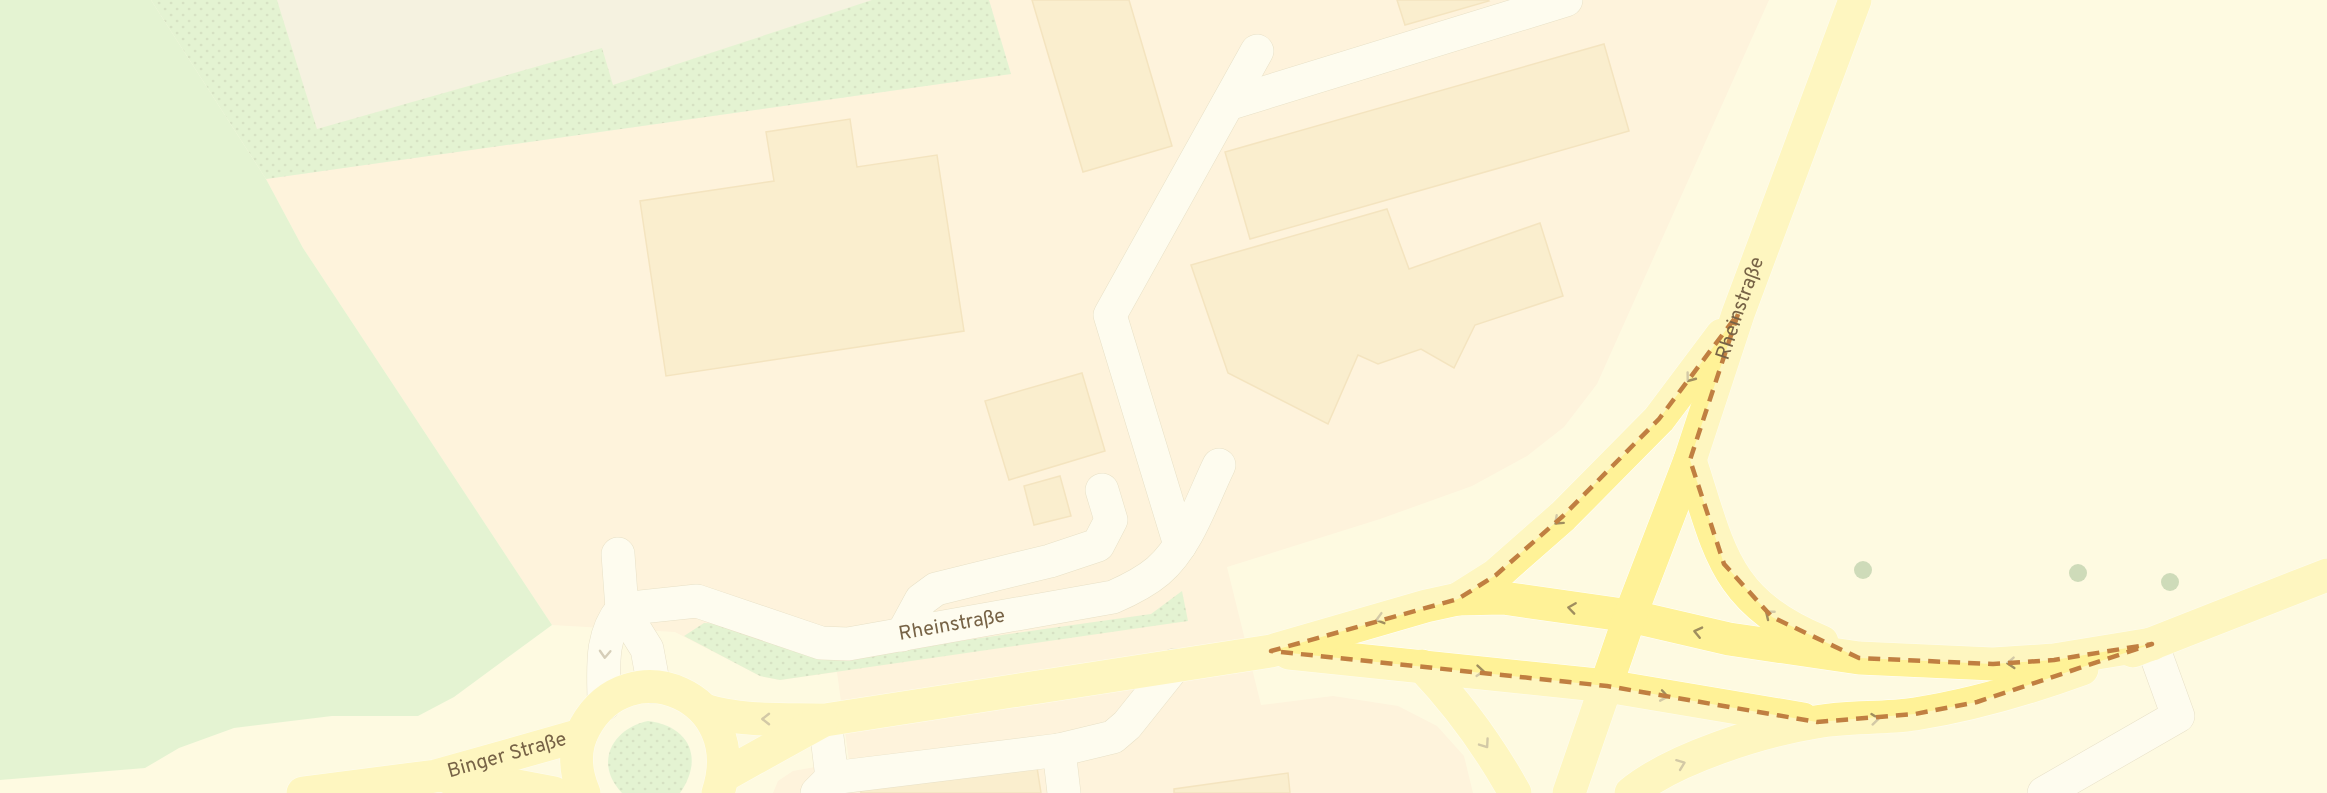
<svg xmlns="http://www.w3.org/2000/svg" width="2327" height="793" viewBox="0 0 2327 793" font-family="Overpass,sans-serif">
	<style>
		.commercial { fill: #ffebd4 }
		.industrial { fill: #ece8dd }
		.grass { fill: url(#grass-dots) }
		.green { fill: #c6ecbf }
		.building { fill: #f5dfb7; stroke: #e9ca96; stroke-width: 1.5 }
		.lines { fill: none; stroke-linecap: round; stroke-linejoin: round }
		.minor-casing { stroke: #cfc3a7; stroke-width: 34 }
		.major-casing { stroke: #fff; stroke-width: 34 }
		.minor { stroke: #fff; stroke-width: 33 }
		.major { stroke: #fff297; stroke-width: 33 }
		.tree { fill: #96b687 }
		.oneway { stroke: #a08e5e }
		.oneway2 { stroke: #a79a87 }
		.marked { fill: none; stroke: #c07f41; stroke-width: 4.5; stroke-dasharray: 12 8; stroke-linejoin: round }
		.labels { text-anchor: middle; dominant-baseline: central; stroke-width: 5; stroke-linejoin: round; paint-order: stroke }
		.street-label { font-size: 20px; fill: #776346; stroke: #fffce9 }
	</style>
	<defs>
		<pattern id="grass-dots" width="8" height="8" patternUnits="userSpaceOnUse" patternTransform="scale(1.5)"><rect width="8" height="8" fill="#c6ecbf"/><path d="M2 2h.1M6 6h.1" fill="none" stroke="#a6c39d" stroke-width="1.8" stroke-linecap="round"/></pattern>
	</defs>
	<rect width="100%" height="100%" fill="#fefae1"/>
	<path class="commercial" d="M212 0H1769L1597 384 1564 427 1527 456 1472 486 1380 519 1227 567 1261 705 1333 696 1398 706 1437 726 1464 756 1473 793H773L778 781 793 771 849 761 837 672 780 680 760 676 675 632 552 625 303 248 266 179Z"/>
	<path class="industrial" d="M151 0H989L1011 74 266 179Z"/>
	<g class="grass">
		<path d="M151 0H277L317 129 602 48 613 85 872 0H989L1011 74 266 179Z"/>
		<path d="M1182 591 1188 621 780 680 760 676 684 636 704 623 724 624 831 659 1151 614Z"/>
		<path d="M648 721C690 726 704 759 680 793H622C594 764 611 729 648 721Z"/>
	</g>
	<path class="green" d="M0 0H151L266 179 303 248 552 625 454 697 418 716H332L234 728 179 748 145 768 0 780Z"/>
	<g class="building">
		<path d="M1032 0H1129L1172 146 1083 172Z"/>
		<path d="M1397 0H1488L1489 1 1405 25Z"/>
		<path d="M1604 44 1629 131 1250 239 1225 152Z"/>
		<path d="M850 119 857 167 937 155 964 331 666 376 640 201 774 181 766 132Z"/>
		<path d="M1387 209 1409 269 1540 223 1563 296 1475 325 1454 368 1421 349 1378 364 1358 355 1328 424 1228 373 1191 265Z"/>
		<path d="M1082 373 1105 451 1009 480 985 401Z"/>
		<path d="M1060 476 1071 516 1034 525 1024 486Z"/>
		<path d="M1036 761 1041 793H861L860 788Z"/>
		<path d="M1288 773 1290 793H1174V789Z"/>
	</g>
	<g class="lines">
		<g class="minor-casing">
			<g id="minor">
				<path d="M1228 104 1566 0"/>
				<path d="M1180 545 1110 315 1257 51"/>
				<path d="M618 554 622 609 647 649 654 687"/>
				<path d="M902 635 921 600 936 589 1050 561 1098 545 1111 520 1102 490"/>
				<path id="s1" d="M604 704C604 670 599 637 622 609L697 601 821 643 848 644 1113 597C1129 590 1145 582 1158 571 1188 545 1202 500 1219 465"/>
				<path d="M825 720 832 778"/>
				<path d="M817 793 832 778 1059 750"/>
				<path d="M1064 793 1059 750 1113 737 1127 725 1175 665"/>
				<path d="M2044 793 2178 716 2152 644"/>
			</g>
		</g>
		<g class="major-casing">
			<g id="major">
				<path d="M1690 460C1720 552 1724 601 1822 642"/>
				<path d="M1458 599 1496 575 1563 516 1659 419 1722 335"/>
				<path d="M2133 651 2327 575"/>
				<path d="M1289 653 1607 686 1803 719"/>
				<path d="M1422 666C1459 705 1489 746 1515 793"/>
				<path d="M704 710C744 722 784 719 825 720L1271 651 1426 606 1458 599 1503 598 1630 616 1729 639 1859 658 1993 664 2054 660 2152 644"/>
				<path d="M723 776 822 721"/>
				<path d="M450 778 517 786 554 793"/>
				<path id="s2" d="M303 793 436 776 581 735"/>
				<path d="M584 793C575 772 573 748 585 727 629 647 750 695 718 793"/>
				<path id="s3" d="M1569 793 1630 616 1690 460 1738 314 1855 0"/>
				<path d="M1631 793C1674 758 1761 731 1816 722 1848 716 1882 719 1915 714 1973 705 2027 689 2082 669"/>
			</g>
		</g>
		<use href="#minor" class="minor"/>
		<use href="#major" class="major"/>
	</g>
	<g class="tree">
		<circle cx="1863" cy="570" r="9"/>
		<circle cx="2078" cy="573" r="9"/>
		<circle cx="2170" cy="582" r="9"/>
	</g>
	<defs><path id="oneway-chevron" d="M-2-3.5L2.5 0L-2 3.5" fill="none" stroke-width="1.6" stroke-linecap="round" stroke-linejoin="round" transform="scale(1.5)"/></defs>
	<g class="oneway">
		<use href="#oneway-chevron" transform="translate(1690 378) rotate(127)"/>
		<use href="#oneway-chevron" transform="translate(1558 521) rotate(138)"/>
		<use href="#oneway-chevron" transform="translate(1572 608) rotate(-172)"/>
		<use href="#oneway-chevron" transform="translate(1769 614) rotate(-141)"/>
		<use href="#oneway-chevron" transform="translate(1380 619) rotate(164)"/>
		<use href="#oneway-chevron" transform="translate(1698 632) rotate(-167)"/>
		<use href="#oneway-chevron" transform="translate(2011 663) rotate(176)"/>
		<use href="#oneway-chevron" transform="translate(1480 671) rotate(5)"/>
		<use href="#oneway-chevron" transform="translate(1664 696) rotate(10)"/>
		<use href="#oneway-chevron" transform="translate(766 719) rotate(-180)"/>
		<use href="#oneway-chevron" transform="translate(1875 719) rotate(-6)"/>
		<use href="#oneway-chevron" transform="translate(1485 744) rotate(55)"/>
		<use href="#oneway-chevron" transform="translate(1681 764) rotate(-21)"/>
	</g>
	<use class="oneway2" href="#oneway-chevron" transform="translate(605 654) rotate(93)"/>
	<path d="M0 0H2327V793H0ZM1738 314 1690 460 1724 564 1772 617 1859 658 1993 664 2054 660 2152 644 1977 702 1915 714 1817 722 1607 686 1271 651 1458 599 1496 575 1563 516 1659 419Z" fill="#fefae1" fill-opacity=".55" fill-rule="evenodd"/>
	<path class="marked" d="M1738 314 1690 460 1724 564 1772 617 1859 658 1993 664 2054 660 2152 644 1977 702 1915 714 1817 722 1607 686 1271 651 1458 599 1496 575 1563 516 1659 419Z"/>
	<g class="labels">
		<g class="street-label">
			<text stroke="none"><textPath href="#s3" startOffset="514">Rheinstraße</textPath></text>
			<text stroke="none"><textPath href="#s1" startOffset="438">Rheinstraße</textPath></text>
			<text stroke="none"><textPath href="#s2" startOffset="208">Binger Straße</textPath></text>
		</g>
	</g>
</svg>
